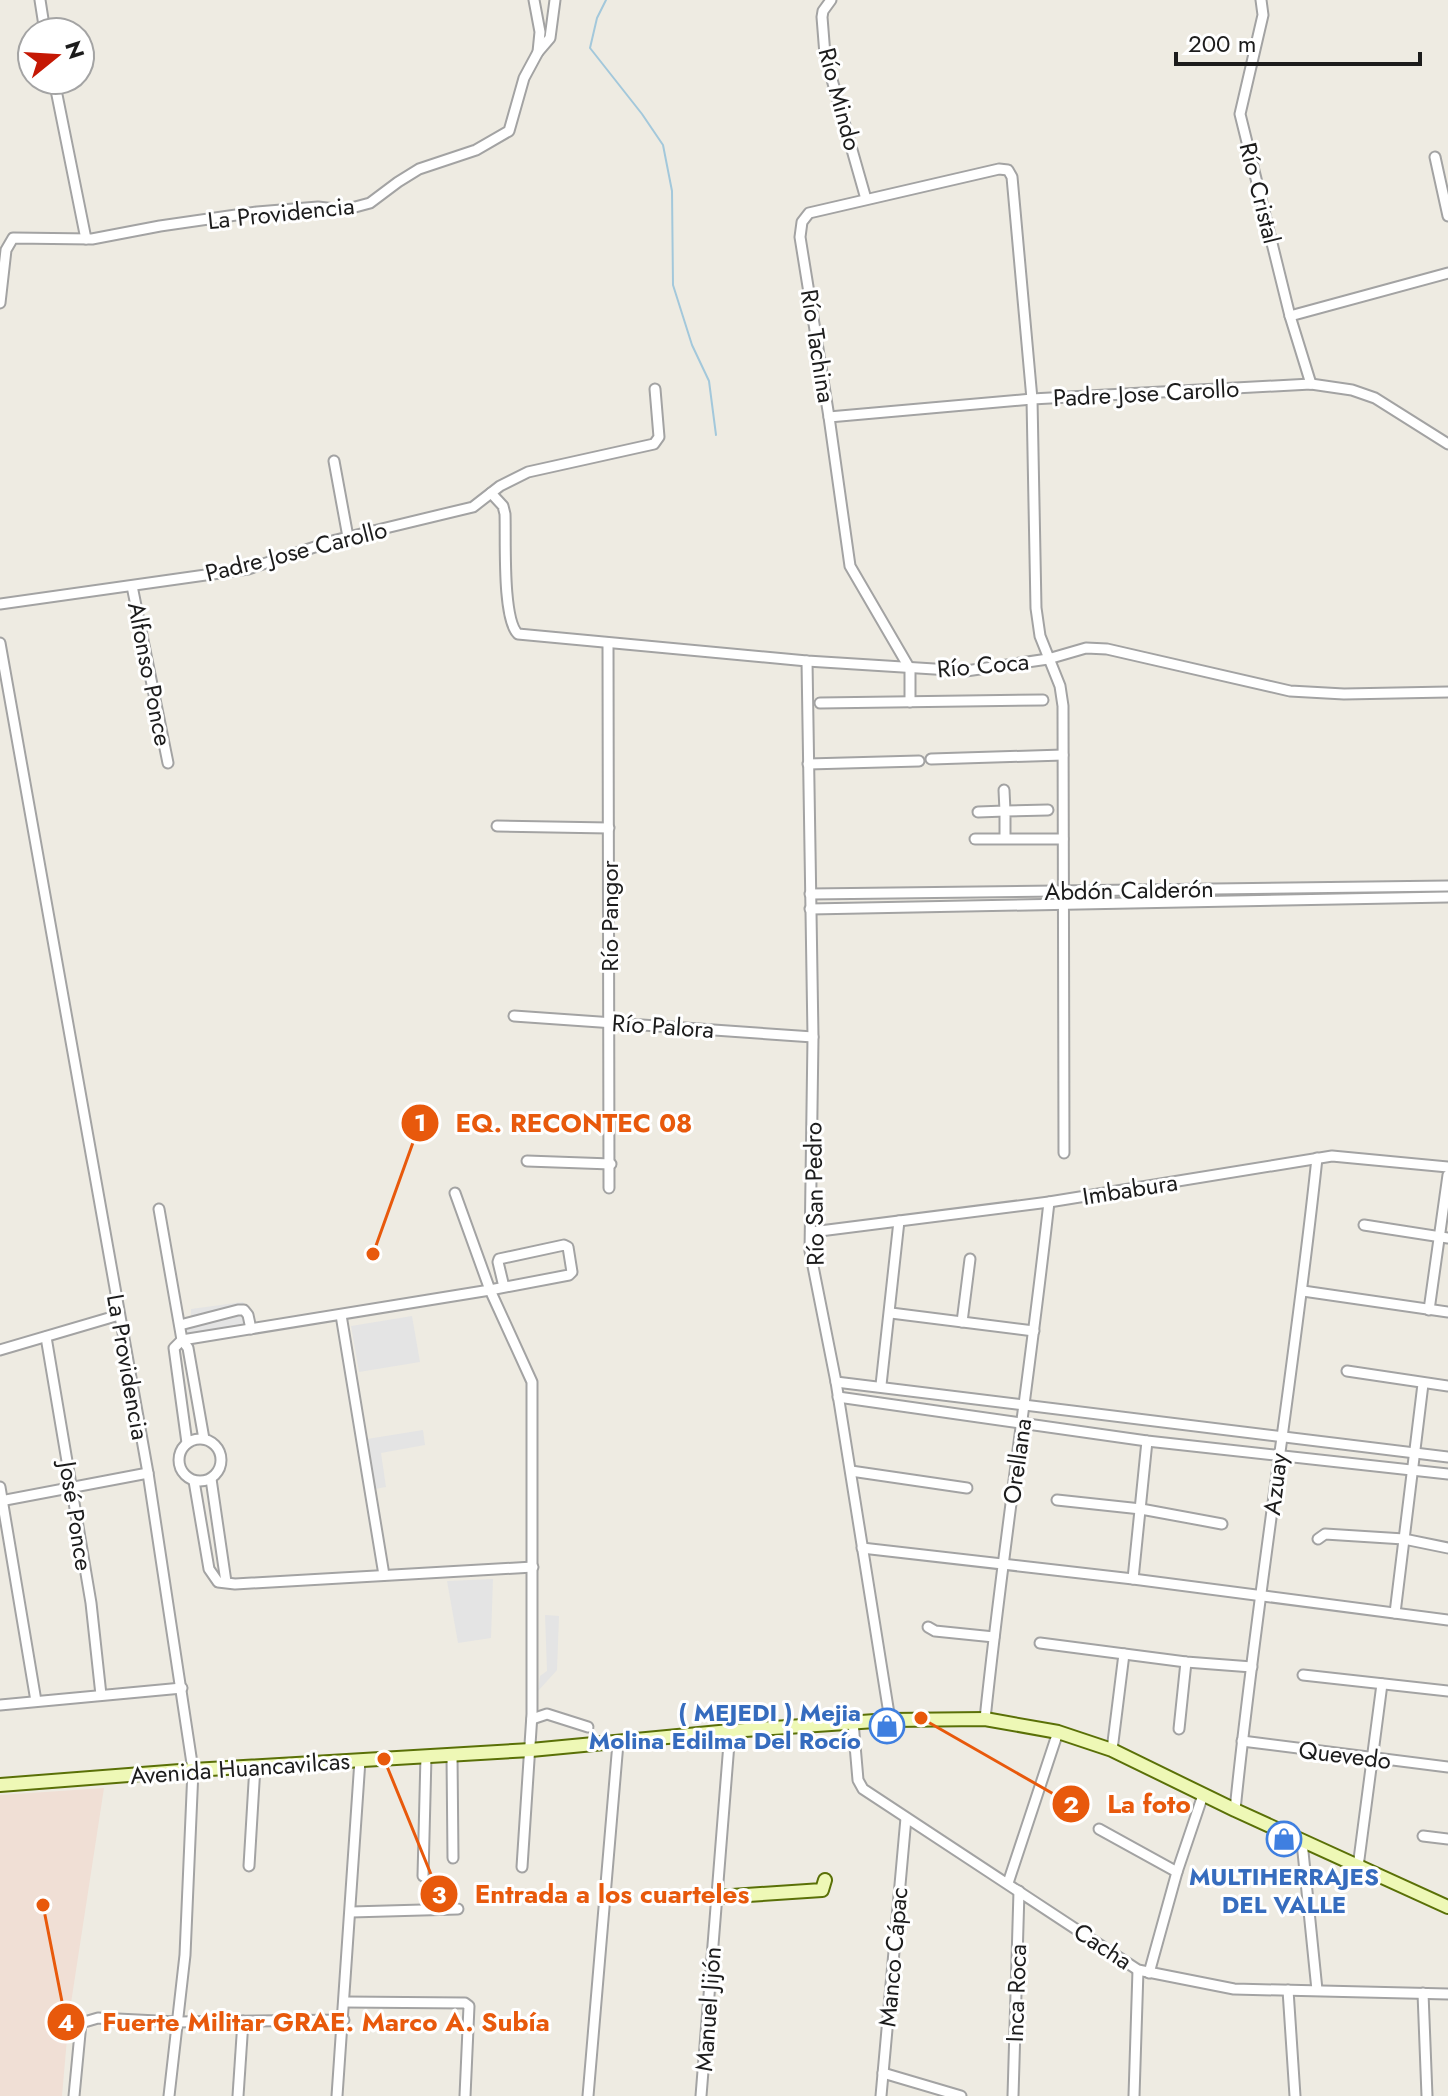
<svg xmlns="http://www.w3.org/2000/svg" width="1448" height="2096" viewBox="0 0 1448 2096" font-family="Jost,sans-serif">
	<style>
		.military { fill: #f0dfd5 }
		.parking { fill: #e4e4e4 }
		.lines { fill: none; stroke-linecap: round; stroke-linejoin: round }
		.stream { stroke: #a3c8db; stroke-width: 2 }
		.street-casing { stroke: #a3a3a3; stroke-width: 13 }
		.secondary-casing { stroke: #5a7007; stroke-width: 16 }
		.street { stroke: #fff; stroke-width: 9 }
		.secondary { stroke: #eef8b6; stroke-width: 12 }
		.labels { text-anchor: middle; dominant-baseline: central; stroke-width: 6; stroke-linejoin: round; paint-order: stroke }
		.street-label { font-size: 24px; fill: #1c1c1c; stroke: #fff }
		.shop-label { font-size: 24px; font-weight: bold; fill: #366cbe; stroke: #fff; text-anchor: end }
		.leader { fill: none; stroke: #e8590c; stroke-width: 3 }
		.callout-dot { fill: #e8590c; stroke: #fff; stroke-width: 3 }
		.mark-label { font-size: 24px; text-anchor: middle; font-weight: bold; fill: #fff }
		.callout-label { font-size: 26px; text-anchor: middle; font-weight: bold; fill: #e8590c; stroke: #fff; stroke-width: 6; stroke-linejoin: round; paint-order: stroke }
	</style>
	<rect width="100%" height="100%" fill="#eeebe2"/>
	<path class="military" d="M104 1788 69 2016 62 2096H0V1795Z"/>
	<g class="parking">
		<path d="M243 1302 255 1325 184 1336 182 1320 191 1319V1309Z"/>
		<path d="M412 1316 420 1362 359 1372 351 1326Z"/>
		<path d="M423 1430 425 1445 381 1453 386 1487 375 1489 367 1439Z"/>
		<path d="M493 1579 491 1638 458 1643 447 1581Z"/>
		<path d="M545 1615 559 1616 557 1670 538 1691 540 1676 547 1671Z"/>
	</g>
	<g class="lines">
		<path class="stream" d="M606 0 597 18 590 48 642 114 663 145 672 191 673 285 692 345 709 381 716 435"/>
		<g class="street-casing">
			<g id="street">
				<path d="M40 0 45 32"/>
				<path d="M831 0 823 11 822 17 825 55 866 199"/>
				<path d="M1261 0 1263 15 1240 114 1290 316 1311 384"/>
				<path d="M538 52 550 38 555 0"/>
				<path d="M54 80 86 239"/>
				<path d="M1435 157 1448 216"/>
				<path d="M0 303 6 250 13 238 92 239 160 226 257 212 318 207 344 210 370 203 398 182 419 169 476 150 509 131 524 78 538 52 540 32 534 0"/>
				<path d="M1290 316 1448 273"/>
				<path d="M829 417 1032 399 1311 384 1352 390 1375 398 1448 444"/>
				<path d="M334 461 348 537"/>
				<path d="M491 493 503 506 505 514C506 538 502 619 518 634L807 661 966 671 1048 659 1086 648 1107 649 1290 691 1344 694 1448 692"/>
				<path d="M132 586 168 763"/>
				<path d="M0 604 248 569 336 540 473 507 500 486 528 472 654 444 659 437 655 389"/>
				<path d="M0 643 148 1473 193 1770 185 1955 169 2096"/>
				<path d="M608 643 609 1188"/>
				<path d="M807 661 813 1037 810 1251 836 1382 890 1720"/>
				<path d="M910 702V669L850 566 829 417 800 237 802 222 809 213 999 169 1008 170 1012 177 1032 399 1036 608 1040 636 1060 686 1063 706 1064 1153"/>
				<path d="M820 703 1043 700"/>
				<path d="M931 759 1063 755"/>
				<path d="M808 764 919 761"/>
				<path d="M978 812 1005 811 1004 790"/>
				<path d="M497 826 609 828"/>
				<path d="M1005 837V811L1048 810"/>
				<path d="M975 839H1063"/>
				<path d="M810 894 1448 886"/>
				<path d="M810 909 1448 897"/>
				<path d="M514 1016 813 1037"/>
				<path d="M527 1161 611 1164"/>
				<path d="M455 1193 490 1290 532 1382V1714L522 1867"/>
				<path d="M159 1209 182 1340 188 1348 204 1439"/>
				<path d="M1364 1225 1448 1238"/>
				<path d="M812 1232 1049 1202 1332 1156 1448 1167"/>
				<path d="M1303 1291 1448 1312"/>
				<path d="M1429 1310 1448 1175"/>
				<path d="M891 1313 1034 1331"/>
				<path d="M341 1315 384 1575"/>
				<path d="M962 1322 970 1259"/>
				<path d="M180 1325 238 1310H244L248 1315 251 1329"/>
				<path d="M46 1337 91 1603 101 1695"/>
				<path d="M0 1350 119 1315"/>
				<path d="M1347 1371 1448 1386"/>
				<path d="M836 1382 1448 1457"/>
				<path d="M881 1385 899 1221"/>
				<path d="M838 1397 1147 1441 1448 1474"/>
				<circle cx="200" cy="1460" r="21"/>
				<path d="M187 1443 174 1348 182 1340 490 1290 569 1275 572 1272 568 1247 564 1245 499 1259 498 1262 504 1287"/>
				<path d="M851 1471 967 1488"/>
				<path d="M211 1479 226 1582"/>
				<path d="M194 1481 209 1569 218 1582 235 1584 533 1567"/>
				<path d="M0 1487 36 1701"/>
				<path d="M1057 1500 1141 1509 1222 1524"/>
				<path d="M0 1501 148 1473"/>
				<path d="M1318 1539 1325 1534 1404 1539 1448 1548"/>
				<path d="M862 1548 1133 1579 1448 1620"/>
				<path d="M1133 1579 1147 1441"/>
				<path d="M1395 1613 1423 1384"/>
				<path d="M928 1627 935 1631 994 1637"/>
				<path d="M1040 1643 1186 1662 1252 1667"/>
				<path d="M1303 1675 1448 1691"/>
				<path d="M0 1705 182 1688"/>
				<path d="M532 1719 547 1714 588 1727"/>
				<path d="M985 1719C1003 1546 1030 1375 1049 1202"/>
				<path d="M853 1722 858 1780 863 1789 1138 1970 1234 1989 1448 1994"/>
				<path d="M1179 1729 1186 1662"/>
				<path d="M1242 1741 1448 1767"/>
				<path d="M1112 1750 1124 1654"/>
				<path d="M452 1755 453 1858"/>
				<path d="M1235 1810C1257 1592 1294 1376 1317 1158"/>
				<path d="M1099 1829 1177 1872"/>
				<path d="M1423 1836 1448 1839"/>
				<path d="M1302 1842 1317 1990"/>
				<path d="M249 1866 255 1766"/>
				<path d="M1358 1867 1382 1684"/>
				<path d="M423 1876 426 1756"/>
				<path d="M1008 1883 1058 1732"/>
				<path d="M351 1912 458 1909"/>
				<path d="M1149 1973 1177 1872 1203 1795"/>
				<path d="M1288 1990 1295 2096"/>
				<path d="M1423 1993 1427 2096"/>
				<path d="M345 2002 465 2003 469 2006 465 2096"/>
				<path d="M883 2073 961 2096"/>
				<path d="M74 2096 81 2023 98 2018 177 2022 344 2020"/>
				<path d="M238 2096 243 2021"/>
				<path d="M337 2096 360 1760"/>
				<path d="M588 2096 618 1743"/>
				<path d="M701 2096 730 1731"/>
				<path d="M881 2096 906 1818"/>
				<path d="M1013 2096 1019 1891"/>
				<path d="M1134 2096 1138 1970"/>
			</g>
		</g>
		<g class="secondary-casing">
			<g id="secondary">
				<path d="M0 1785 193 1770 531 1750 730 1731 890 1720 985 1719 1058 1732 1112 1750 1235 1810 1448 1907"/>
				<path d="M717 1897 822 1890 825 1880"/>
			</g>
		</g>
		<use href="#street" class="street"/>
		<use href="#secondary" class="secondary"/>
	</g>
	<defs>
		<g id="shop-ring" transform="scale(1.8)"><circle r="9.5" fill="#fff" stroke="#3f7fe0" stroke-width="1.5"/><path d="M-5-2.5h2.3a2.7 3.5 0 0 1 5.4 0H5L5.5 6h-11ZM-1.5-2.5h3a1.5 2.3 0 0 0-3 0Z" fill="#3f7fe0"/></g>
	</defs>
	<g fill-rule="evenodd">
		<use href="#shop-ring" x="887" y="1726"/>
		<use href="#shop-ring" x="1284" y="1839"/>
	</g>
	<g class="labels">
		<g class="street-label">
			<text transform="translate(840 99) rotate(75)">Río Mindo</text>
			<text transform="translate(1260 193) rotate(76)">Río Cristal</text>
			<text transform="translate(281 213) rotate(-6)">La Providencia</text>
			<text transform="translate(818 346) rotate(81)">Río Tachina</text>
			<text transform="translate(1146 393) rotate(-3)">Padre Jose Carollo</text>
			<text transform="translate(296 551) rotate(-14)">Padre Jose Carollo</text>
			<text transform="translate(983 665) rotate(-5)">Río Coca</text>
			<text transform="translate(150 674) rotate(79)">Alfonso Ponce</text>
			<text transform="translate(1129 890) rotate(-1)">Abdón Calderón</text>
			<text transform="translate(609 916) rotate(-90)">Río Pangor</text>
			<text transform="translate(663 1026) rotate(4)">Río Palora</text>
			<text transform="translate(1130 1189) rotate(-9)">Imbabura</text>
			<text transform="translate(814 1194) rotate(-91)">Río San Pedro</text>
			<text transform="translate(128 1367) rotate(80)">La Providencia</text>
			<text transform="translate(1017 1461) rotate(-82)">Orellana</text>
			<text transform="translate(1275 1484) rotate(-83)">Azuay</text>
			<text transform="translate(76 1516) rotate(81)">José Ponce</text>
			<text transform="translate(1345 1755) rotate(7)">Quevedo</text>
			<text transform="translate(240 1768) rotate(-4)">Avenida Huancavilcas</text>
			<text transform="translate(1103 1946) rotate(33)">Cacha</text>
			<text transform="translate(893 1957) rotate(-85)">Manco Cápac</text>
			<text transform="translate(1016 1993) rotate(-88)">Inca Roca</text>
			<text transform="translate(708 2009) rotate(-86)">Manuel Jijón</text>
		</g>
		<g class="shop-label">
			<text x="861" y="1712">( MEJEDI ) Mejia<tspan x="861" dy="28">Molina Edilma Del Rocío</tspan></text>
			<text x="1284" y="1876" text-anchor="middle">MULTIHERRAJES<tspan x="1284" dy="28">DEL VALLE</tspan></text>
		</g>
	</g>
	<path class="leader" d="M373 1254L420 1123M921 1718L1071 1804M384 1759L439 1894M43 1905L66 2022"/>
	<g class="callout-dot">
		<circle cx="373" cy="1254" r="8"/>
		<circle cx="921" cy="1718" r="8"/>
		<circle cx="384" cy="1759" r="8"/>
		<circle cx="43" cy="1905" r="8"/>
		<circle cx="420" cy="1123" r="20"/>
		<circle cx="1071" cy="1804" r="20"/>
		<circle cx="439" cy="1894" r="20"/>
		<circle cx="66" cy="2022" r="20"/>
	</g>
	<g class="mark-label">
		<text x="420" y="1131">1</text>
		<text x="1071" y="1813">2</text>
		<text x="439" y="1903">3</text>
		<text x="66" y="2031">4</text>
	</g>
	<g class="callout-label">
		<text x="574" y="1132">EQ. RECONTEC 08</text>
		<text x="1149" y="1813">La foto</text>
		<text x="612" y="1903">Entrada a los cuarteles</text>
		<text x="326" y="2031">Fuerte Militar GRAE. Marco A. Subía</text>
	</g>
	<g transform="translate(56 56) rotate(72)"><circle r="38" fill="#ffffff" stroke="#a4a4a4" stroke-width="2"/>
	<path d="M0-6L14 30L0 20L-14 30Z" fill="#c51804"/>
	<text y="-12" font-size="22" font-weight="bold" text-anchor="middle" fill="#1c1c1c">N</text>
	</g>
	<path d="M1176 52v12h244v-12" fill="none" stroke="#1c1c1c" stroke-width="4"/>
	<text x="1188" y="52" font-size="24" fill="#1c1c1c" stroke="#ffffff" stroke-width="6" paint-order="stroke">200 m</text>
</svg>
